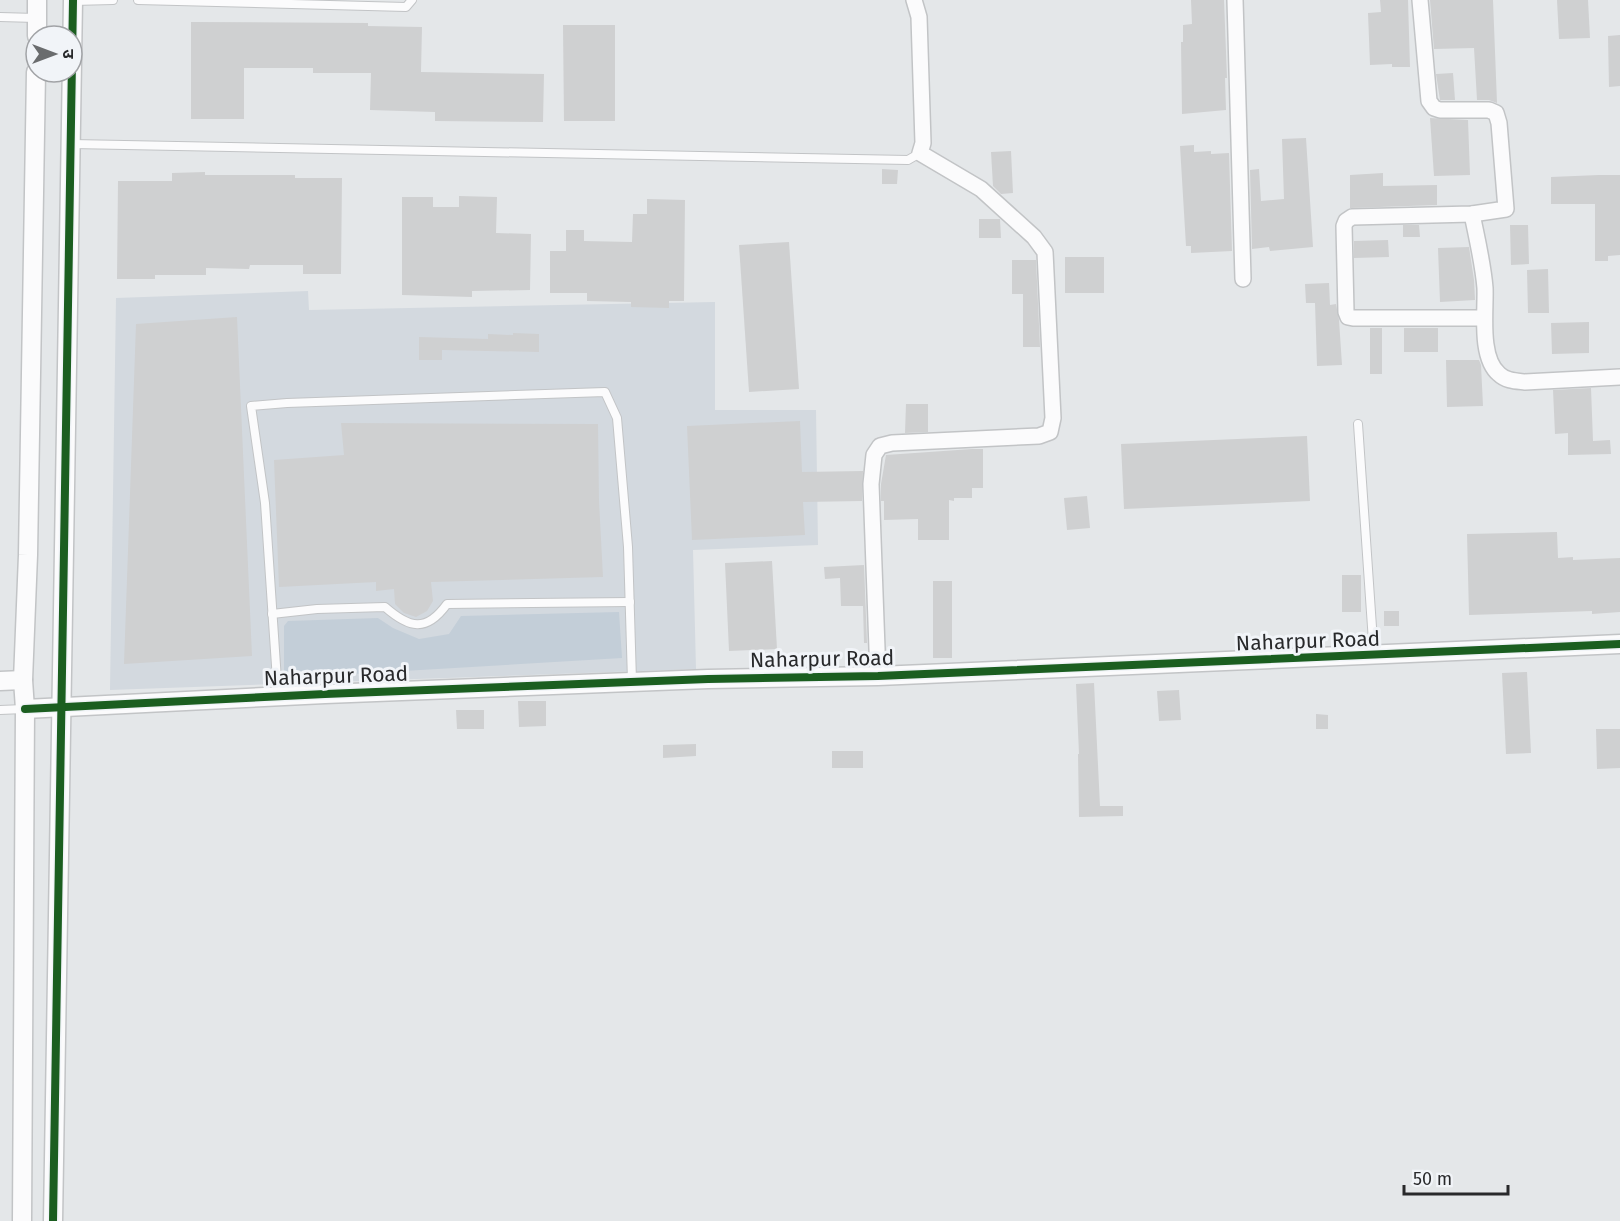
<svg xmlns="http://www.w3.org/2000/svg" width="1620" height="1221" viewBox="0 0 1620 1221" font-family="'Fira Sans','Noto Sans Devanagari',sans-serif">
	<style>
		.built { fill: #d3d9df }
		.green { fill: #c3ced8 }
		.building { fill: #cfd0d1 }
		.lines { fill: none; stroke-linecap: round; stroke-linejoin: round }
		.service-casing { stroke: #c2c4c6; stroke-width: 10 }
		.minor-casing { stroke: #c2c4c6; stroke-width: 18 }
		.tertiary-casing { stroke: #c2c4c6; stroke-width: 21 }
		.service { stroke: #fbfbfc; stroke-width: 8 }
		.minor { stroke: #fbfbfc; stroke-width: 15 }
		.tertiary { stroke: #fbfbfc; stroke-width: 18 }
		.cycleway-casing { stroke: #f1f4f8; stroke-width: 11 }
		.cycleway { stroke: #1b5e20; stroke-width: 8 }
		.labels { text-anchor: middle; dominant-baseline: central; stroke-width: 6; stroke-linejoin: round; paint-order: stroke }
		.street-label { font-size: 21px; fill: #28292b; stroke: #f1f4f8 }
	</style>
	<rect width="100%" height="100%" fill="#e4e7e9"/>
	<path class="built" d="M308 291 309 310 715 302V410H816L818 545 693 550 696 669 110 690 116 298Z"/>
	<path class="green" d="M619 612 622 658 284 678V626L288 621 378 618 393 628 419 639 449 634 461 616Z"/>
	<g class="building">
		<path d="M1191 0H1224L1227 78H1225L1226 110 1182 114 1181 42H1183V25L1192 24Z"/>
		<path d="M1380 0H1408L1410 67H1392V64L1370 65 1368 13 1381 12Z"/>
		<path d="M1430 0H1493L1497 103 1489 100H1477L1474 48 1434 49Z"/>
		<path d="M1557 0H1588L1590 38 1559 39Z"/>
		<path d="M191 22 368 23V26L422 27 421 72 544 74 543 122 435 121V112L370 110 371 73H313V68H244V119H191Z"/>
		<path d="M563 25H615V121H564Z"/>
		<path d="M1620 35V86L1609 87 1608 36Z"/>
		<path d="M1453 73 1455 100H1440L1436 74Z"/>
		<path d="M1430 118 1468 120 1470 175 1434 176Z"/>
		<path d="M1306 138 1313 247 1270 251 1269 247 1252 249 1250 170 1259 169 1261 201 1284 199 1282 139Z"/>
		<path d="M1194 145V152L1211 151V154L1229 153 1232 251 1191 253V246H1186L1180 146Z"/>
		<path d="M1011 151 1013 193 1001 194 993 186 991 152Z"/>
		<path d="M882 169 898 170 897 184H882Z"/>
		<path d="M205 172V175H295V178H342L341 274H303V265H250L249 269 206 268V275H155V279H117L118 181H172V173Z"/>
		<path d="M1383 173V186L1437 185V205L1350 208V175Z"/>
		<path d="M1599 175H1620V255L1608 256V261H1595V204H1551V177Z"/>
		<path d="M459 196 497 197 496 233 531 234 530 290 472 291V297L402 295V197H433V207H459Z"/>
		<path d="M647 199 685 200 684 301H669V308L631 307V302L587 301V293H550V251H566V230H584V241L632 242 633 214H647Z"/>
		<path d="M979 219H1000L1001 238H979Z"/>
		<path d="M1403 225H1419L1420 237H1403Z"/>
		<path d="M1510 225H1528L1529 264 1511 265Z"/>
		<path d="M1388 240 1389 257 1354 258V241Z"/>
		<path d="M789 242 799 389 749 392 739 245Z"/>
		<path d="M1469 247 1474 280 1475 300 1440 302 1438 248Z"/>
		<rect x="1065" y="257" width="39" height="36"/>
		<path d="M1012 260H1036L1040 347H1023V294H1012Z"/>
		<path d="M1548 269 1549 313H1528L1527 270Z"/>
		<path d="M1329 283 1330 305 1336 304 1339 320 1342 365 1317 366 1315 303H1306L1305 284Z"/>
		<path d="M237 317 252 656 124 664 136 324Z"/>
		<path d="M1589 322V353L1552 354 1551 323Z"/>
		<rect x="1370" y="328" width="12" height="46"/>
		<rect x="1404" y="328" width="34" height="24"/>
		<path d="M513 333 539 334V352L442 350V360H419V337L488 339V334L513 335Z"/>
		<path d="M1446 360H1479L1481 365 1483 406 1447 407Z"/>
		<path d="M1591 388 1593 441 1610 440 1611 454 1568 455V433L1555 434 1553 390Z"/>
		<path d="M906 404H928V432L905 433Z"/>
		<path d="M800 421 802 472 863 471 862 501 803 502 805 535 692 540 687 426Z"/>
		<path d="M341 423 598 424 599 501 603 577 431 582 433 601 427 611 416 617 404 613 395 604 394 589 376 591V582L279 587 274 460 344 455Z"/>
		<path d="M1307 436 1310 501 1124 509 1121 444Z"/>
		<path d="M972 449H983V488H972V498H954V501L949 500V540H918V519L884 520V501H881V484L886 455Z"/>
		<path d="M1087 496 1090 528 1067 530 1064 498Z"/>
		<path d="M1557 532 1558 558 1573 557V560L1620 558V612L1592 614V611L1469 615 1467 534Z"/>
		<path d="M772 561 777 649 729 651 725 563Z"/>
		<path d="M864 565 867 643H864L863 606H841L840 578 825 579 824 567Z"/>
		<rect x="1342" y="575" width="19" height="37"/>
		<rect x="933" y="581" width="19" height="77"/>
		<rect x="1384" y="611" width="15" height="15"/>
		<path d="M1527 672 1531 753 1506 754 1502 673Z"/>
		<path d="M1094 683 1100 806H1123V816L1079 817 1078 754H1079L1076 684Z"/>
		<path d="M1179 690 1181 720 1159 721 1157 691Z"/>
		<path d="M518 701H546V726L519 727Z"/>
		<path d="M456 710H484V729H457Z"/>
		<path d="M1316 714 1328 715V729H1316Z"/>
		<path d="M1596 729H1620V768L1597 769Z"/>
		<path d="M696 744V756L663 758V745Z"/>
		<rect x="832" y="751" width="31" height="17"/>
	</g>
	<g class="lines">
		<g class="service-casing">
			<g id="service">
				<path d="M138 0 406 7 412 0"/>
				<path d="M73 1 113 0"/>
				<path d="M0 17 36 18"/>
				<path d="M72 144 908 160 920 153"/>
				<path d="M1358 424 1374 656"/>
				<path d="M272 614 317 609 385 607C409 628 426 633 447 604L630 602"/>
				<path d="M278 695 265 503 251 406 287 403 605 392 617 418 628 547 632 681"/>
				<path d="M0 710 24 709"/>
			</g>
		</g>
		<g class="minor-casing">
			<g id="minor">
				<path d="M1235 0 1243 279"/>
				<path d="M1420 0 1429 101 1434 108 1440 110H1489L1496 113 1499 123 1506 209 1472 214 1352 217 1346 221 1344 226 1346 312 1348 317 1353 318H1483"/>
				<path d="M1472 214C1477 239 1483 263 1485 288 1486 311 1479 357 1499 374 1506 381 1516 381 1525 382L1620 377"/>
				<path d="M878 676 871 484 874 455 880 446 892 443 1039 436 1050 432 1053 418 1045 252 1034 237 981 189 920 153 923 143 919 17 914 0"/>
			</g>
		</g>
		<g class="tertiary-casing">
			<g id="tertiary">
				<path d="M37 36V0"/>
				<path d="M0 681 23 680"/>
				<path d="M25 709 325 694 708 679 878 676 1620 644"/>
				<path d="M22 1221 25 709 23 680 28 555 36 72"/>
				<path d="M53 1221 73 0"/>
			</g>
		</g>
		<use href="#service" class="service"/>
		<use href="#minor" class="minor"/>
		<use href="#tertiary" class="tertiary"/>
		<g class="cycleway-casing">
			<g id="cycleway">
				<path d="M25 709 325 694 708 679 878 676 1620 644"/>
				<path d="M53 1221 73 0"/>
			</g>
		</g>
		<use href="#cycleway" class="cycleway"/>
	</g>
	<g class="labels">
		<g class="street-label">
			<text transform="translate(1308 641) rotate(-2)">Naharpur Road</text>
			<text transform="translate(822 659) rotate(-1)">Naharpur Road</text>
			<text transform="translate(336 676) rotate(-2)">Naharpur Road</text>
		</g>
	</g>
	<g transform="translate(54 54) rotate(90)"><circle r="28" fill="#f1f4f8" stroke="#a1a3a6" stroke-width="1.5"/>
	<path d="M0-4.5L10 22L0 15L-10 22Z" fill="#6a6c6e"/>
	<text y="-9" font-size="16" font-weight="bold" text-anchor="middle" fill="#28292b">उ</text>
	</g>
	<path d="M1404 1185v9h104v-9" fill="none" stroke="#28292b" stroke-width="3"/>
	<text x="1413" y="1185" font-size="18" fill="#28292b" stroke="#f1f4f8" stroke-width="4.5" paint-order="stroke">50 m</text>
</svg>
